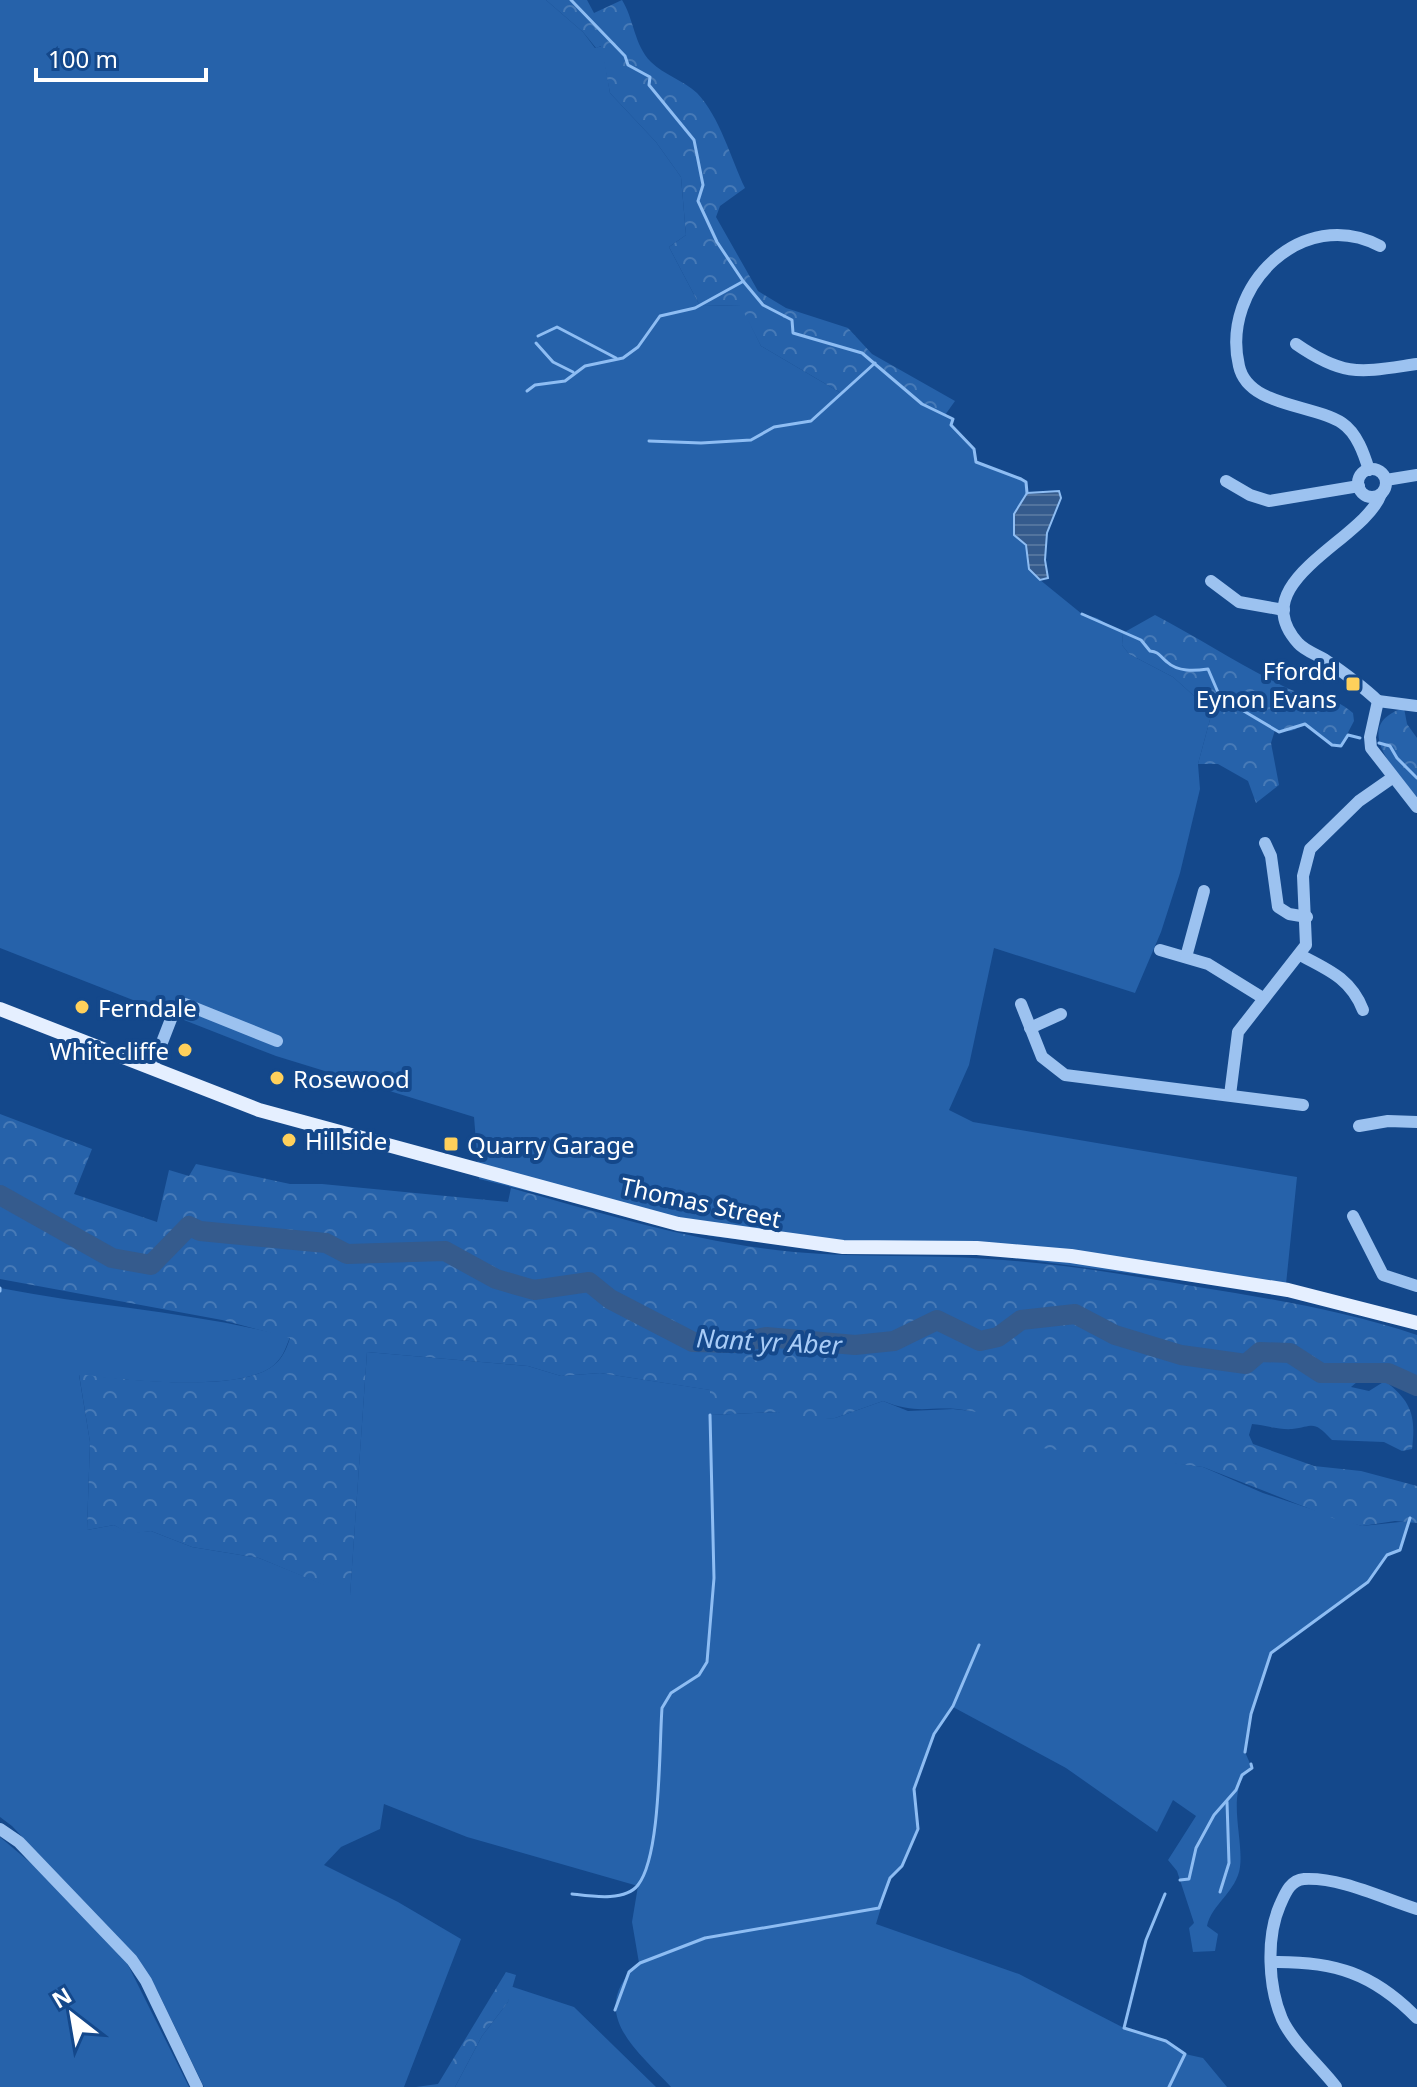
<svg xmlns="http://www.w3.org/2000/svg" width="1417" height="2087" viewBox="0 0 1417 2087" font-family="'Noto Sans',sans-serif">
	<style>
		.grass { fill: #2662aa }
		.forest { fill: url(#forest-crowns) }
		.water { fill: url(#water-rules); stroke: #8ebdf3; stroke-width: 2 }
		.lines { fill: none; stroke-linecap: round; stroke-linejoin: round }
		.stream { stroke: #8ebdf3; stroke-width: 3 }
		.river { stroke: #355b8d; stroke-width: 20 }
		.minor { stroke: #9cc2f0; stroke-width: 12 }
		.major { stroke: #e5efff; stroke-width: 14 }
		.poi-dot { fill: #ffd05b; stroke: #14488b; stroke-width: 3 }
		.labels { text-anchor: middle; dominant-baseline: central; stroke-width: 8; stroke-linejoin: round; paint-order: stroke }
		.poi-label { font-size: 24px; fill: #fff; stroke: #14488b; text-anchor: start }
		.street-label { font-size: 24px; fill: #fff; stroke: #14488b }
		.water-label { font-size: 26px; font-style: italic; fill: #a8ccf7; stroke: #14488b }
	</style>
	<defs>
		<pattern id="forest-crowns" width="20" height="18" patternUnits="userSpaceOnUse" patternTransform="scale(2)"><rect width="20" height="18" fill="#2662aa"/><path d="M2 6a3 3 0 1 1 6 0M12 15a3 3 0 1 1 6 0" fill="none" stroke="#477ab7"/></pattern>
		<pattern id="water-rules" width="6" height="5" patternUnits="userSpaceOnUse" patternTransform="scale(2)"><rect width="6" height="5" fill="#355b8d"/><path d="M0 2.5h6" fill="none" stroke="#53749e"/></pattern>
	</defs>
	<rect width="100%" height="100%" fill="#14488b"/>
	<g class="grass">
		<path d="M0 0H546L583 32 595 48 602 46 610 93 656 142 681 177 686 235 669 247 700 306 741 305 761 346 841 393 875 363 922 404 953 419 952 425 974 449 977 462 1026 482 1027 493 1023 497 1014 535 1026 545 1029 569 1034 575 1082 614 1097 618 1123 633 1122 645 1129 654 1173 677 1212 712 1198 764 1200 789 1180 873 1161 932 1135 993 994 948 969 1065 949 1110 973 1122 1297 1177 1285 1294 991 1255 842 1252 711 1236 479 1179 474 1117 276 1056 0 948Z"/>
		<path d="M0 1288C97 1307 195 1312 290 1337 285 1350 282 1360 270 1368 233 1392 123 1380 79 1375L90 1442 87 1530 114 1525 129 1533 151 1531 192 1547 259 1558 350 1595 367 1352 528 1366 561 1376 600 1373 711 1390 710 1415 778 1412 817 1419 835 1418 883 1401 908 1411 953 1409 981 1412 1146 1459 1203 1467 1263 1493 1362 1526 1409 1521 1400 1550 1387 1555 1368 1582 1271 1654 1251 1714 1245 1752 1252 1768C1224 1788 1244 1837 1240 1867 1237 1891 1211 1905 1207 1926L1218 1934 1215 1951 1193 1952 1189 1928 1194 1923 1177 1871 1168 1860 1196 1816 1173 1800 1157 1832 1066 1768 953 1707 934 1734 914 1789 918 1829 902 1866 890 1878 876 1924 1019 1974 1124 2028 1166 2041 1185 2054 1203 2058 1227 2087H671C637 2050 585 2012 639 1963L632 1922 638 1886 467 1837 384 1804 380 1829 341 1847 324 1865 398 1902 461 1939 404 2087H204L157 1990 126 1948 12 1826 0 1817Z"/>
		<path d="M0 1837 45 1875 127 1963 189 2087H0Z"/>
		<path d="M510 1986 574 2007 656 2087H455L482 2036 508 2002Z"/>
	</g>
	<g class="forest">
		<path d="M546 0H587L594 13 622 0C634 19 634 45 651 62 664 75 683 80 697 93 720 117 731 159 745 188L720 206 716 217 758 291 786 308 848 328 872 354 955 401 945 415 922 404 875 364 841 393 761 346 740 305 700 306 669 247 686 235 681 177 656 142 610 93 601 46 596 48 583 32Z"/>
		<path d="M1155 615C1199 638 1241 666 1285 687 1310 700 1330 692 1353 713L1354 721 1341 746 1332 745 1305 725 1291 731 1275 730 1271 743 1279 785 1256 803 1248 781 1218 764H1198L1212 712 1173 677 1129 654 1122 645 1123 633Z"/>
		<path d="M1404 708 1407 724 1417 738V797C1397 773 1349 725 1404 708Z"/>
		<path d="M0 1114 92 1149 74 1194 157 1222 169 1170 189 1176 196 1164 290 1184H322L508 1202 511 1188C604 1214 698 1243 794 1252 859 1258 924 1254 988 1259 1059 1263 1129 1275 1198 1287 1273 1299 1345 1311 1417 1335V1386C1389 1374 1377 1365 1351 1387L1369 1391 1385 1381C1412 1402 1416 1416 1412 1449L1402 1451 1384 1442 1332 1440C1313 1420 1315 1426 1292 1429 1280 1430 1264 1425 1252 1424L1249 1435 1253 1444 1314 1466 1361 1471 1417 1486V1523L1395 1521 1362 1526 1338 1520 1203 1467 1015 1445 1012 1422C993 1416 976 1411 957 1409 925 1407 916 1414 883 1401L835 1418 797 1422 778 1412 710 1415V1390L600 1373 561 1376 528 1366 367 1352 350 1596 259 1558 192 1547 151 1531 129 1534 114 1525 87 1530 90 1442 79 1374C123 1380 233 1392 270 1368 282 1360 286 1350 290 1338L222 1320 0 1279Z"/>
		<path d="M506 1972 516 1975 508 2002 482 2036 455 2087H416L438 2084Z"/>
	</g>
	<path class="water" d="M1059 491 1061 498 1047 533 1045 560 1048 578 1040 580 1029 569 1026 545 1014 535V514L1027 493Z"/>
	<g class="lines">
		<g class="stream">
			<path d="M571 0 625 56 628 65 650 77 649 85 694 140 703 185 698 201 717 242 743 281 763 305 792 320 793 333 862 353 922 404 953 419 951 425 974 449 976 462 1021 479 1026 482 1027 493"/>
			<path d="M538 336 557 327 616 358"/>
			<path d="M536 343 553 362 573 372"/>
			<path d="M527 391 535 385 565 381 585 366 623 358 638 347 660 316 695 308 742 282"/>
			<path d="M649 441 701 443 751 440 774 427 811 421 875 363"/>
			<path d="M1082 614 1141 640 1150 651C1160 652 1159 656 1167 662 1178 672 1194 671 1208 669L1220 697 1279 732 1305 724 1332 745 1341 746 1348 735 1360 738"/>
			<path d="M1379 743 1390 746 1397 758 1417 778"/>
			<path d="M0 1288V1291"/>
			<path d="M1245 1752 1251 1714 1271 1653 1368 1582 1387 1555 1400 1550 1410 1518"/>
			<path d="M1180 1880 1189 1879 1196 1848 1214 1815 1236 1790 1242 1775 1252 1768 1251 1764"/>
			<path d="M1220 1892 1229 1863 1227 1802"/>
			<path d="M572 1894C590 1896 625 1902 638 1885 661 1856 659 1749 662 1708L671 1693 699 1675 707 1662 714 1578 710 1415"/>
			<path d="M1165 1894 1146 1940 1124 2028 1166 2041 1185 2054 1169 2087"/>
			<path d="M615 2010 629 1972 640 1963 705 1938 879 1908 890 1878 902 1866 918 1829 914 1789 934 1734 953 1706 979 1645"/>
		</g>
		<path class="river" d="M0 1195 112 1258 151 1265 189 1226 200 1231 326 1243 347 1254 445 1251 496 1279 534 1290 589 1282 610 1299 693 1342 737 1343 766 1337 855 1345 894 1341 937 1320 980 1341 998 1337 1021 1320 1075 1314 1115 1335 1181 1355 1246 1364 1260 1352 1290 1353 1321 1373H1388L1417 1386"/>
		<g class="minor">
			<path d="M1296 344C1345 378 1361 372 1417 364"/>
			<circle cx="1372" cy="483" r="14"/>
			<path d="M1369 470C1364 454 1357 433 1342 423 1313 404 1248 407 1239 366 1220 286 1303 205 1380 246"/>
			<path d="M1386 480 1417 475"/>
			<path d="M1226 481 1250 495 1269 501 1359 486"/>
			<path d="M1211 581 1239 602 1284 610"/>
			<path d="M1378 701C1361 685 1343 672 1324 659 1315 654 1304 650 1298 643 1242 581 1364 541 1381 494"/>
			<path d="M1378 701 1370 737 1371 748 1417 807"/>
			<path d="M1378 701 1417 706"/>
			<path d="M1265 843 1271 856 1278 907 1289 914 1307 917"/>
			<path d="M1160 950 1208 964 1263 998"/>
			<path d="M1300 955C1329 970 1351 979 1363 1010"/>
			<path d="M1186 957 1204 891"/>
			<path d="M1021 1004 1042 1057 1065 1075 1303 1105"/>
			<path d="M1030 1028 1061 1014"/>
			<path d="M152 1068 173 1014 185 1004 277 1041"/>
			<path d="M1230 1095 1238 1032 1306 945 1303 876 1310 849 1359 801 1392 778"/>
			<path d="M1359 1126 1388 1121 1417 1122"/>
			<path d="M1353 1216 1383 1275 1417 1286"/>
			<path d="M0 1829 19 1842 132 1960 146 1981 197 2087"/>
			<path d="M1272 1962C1334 1961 1373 1973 1417 2018"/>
			<path d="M1336 2087C1320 2066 1293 2043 1282 2019 1268 1986 1266 1937 1280 1905 1285 1894 1290 1880 1304 1879 1340 1877 1382 1898 1417 1909"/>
		</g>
		<path class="major" d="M0 1009 259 1110 678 1224 843 1247 977 1248 1071 1256 1288 1290 1417 1323"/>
	</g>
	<g class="poi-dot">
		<rect x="1345" y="676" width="16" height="16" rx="4"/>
		<circle cx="82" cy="1007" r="8"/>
		<circle cx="185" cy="1050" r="8"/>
		<circle cx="277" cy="1078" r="8"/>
		<circle cx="289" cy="1140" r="8"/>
		<rect x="443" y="1136" width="16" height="16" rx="4"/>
	</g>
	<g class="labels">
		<g class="poi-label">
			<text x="1337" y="670" text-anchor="end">Ffordd<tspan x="1337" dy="28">Eynon Evans</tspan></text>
			<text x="98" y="1007">Ferndale</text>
			<text x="169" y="1050" text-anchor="end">Whitecliffe</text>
			<text x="293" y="1078">Rosewood</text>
			<text x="305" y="1140">Hillside</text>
			<text x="467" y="1144">Quarry Garage</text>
		</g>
		<g class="street-label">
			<text transform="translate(701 1202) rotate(12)">Thomas Street</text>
		</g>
		<g class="water-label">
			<text transform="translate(769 1341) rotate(3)">Nant yr Aber</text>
		</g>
	</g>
	<g transform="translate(72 2015) rotate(329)" stroke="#14488b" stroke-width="6" paint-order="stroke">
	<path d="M0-6L14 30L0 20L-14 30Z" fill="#ffffff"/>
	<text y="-12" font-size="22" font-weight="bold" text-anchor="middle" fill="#ffffff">N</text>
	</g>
	<path d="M36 68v12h170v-12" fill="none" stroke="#ffffff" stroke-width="4"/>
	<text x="48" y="68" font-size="24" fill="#ffffff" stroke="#14488b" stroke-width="6" paint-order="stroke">100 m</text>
</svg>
